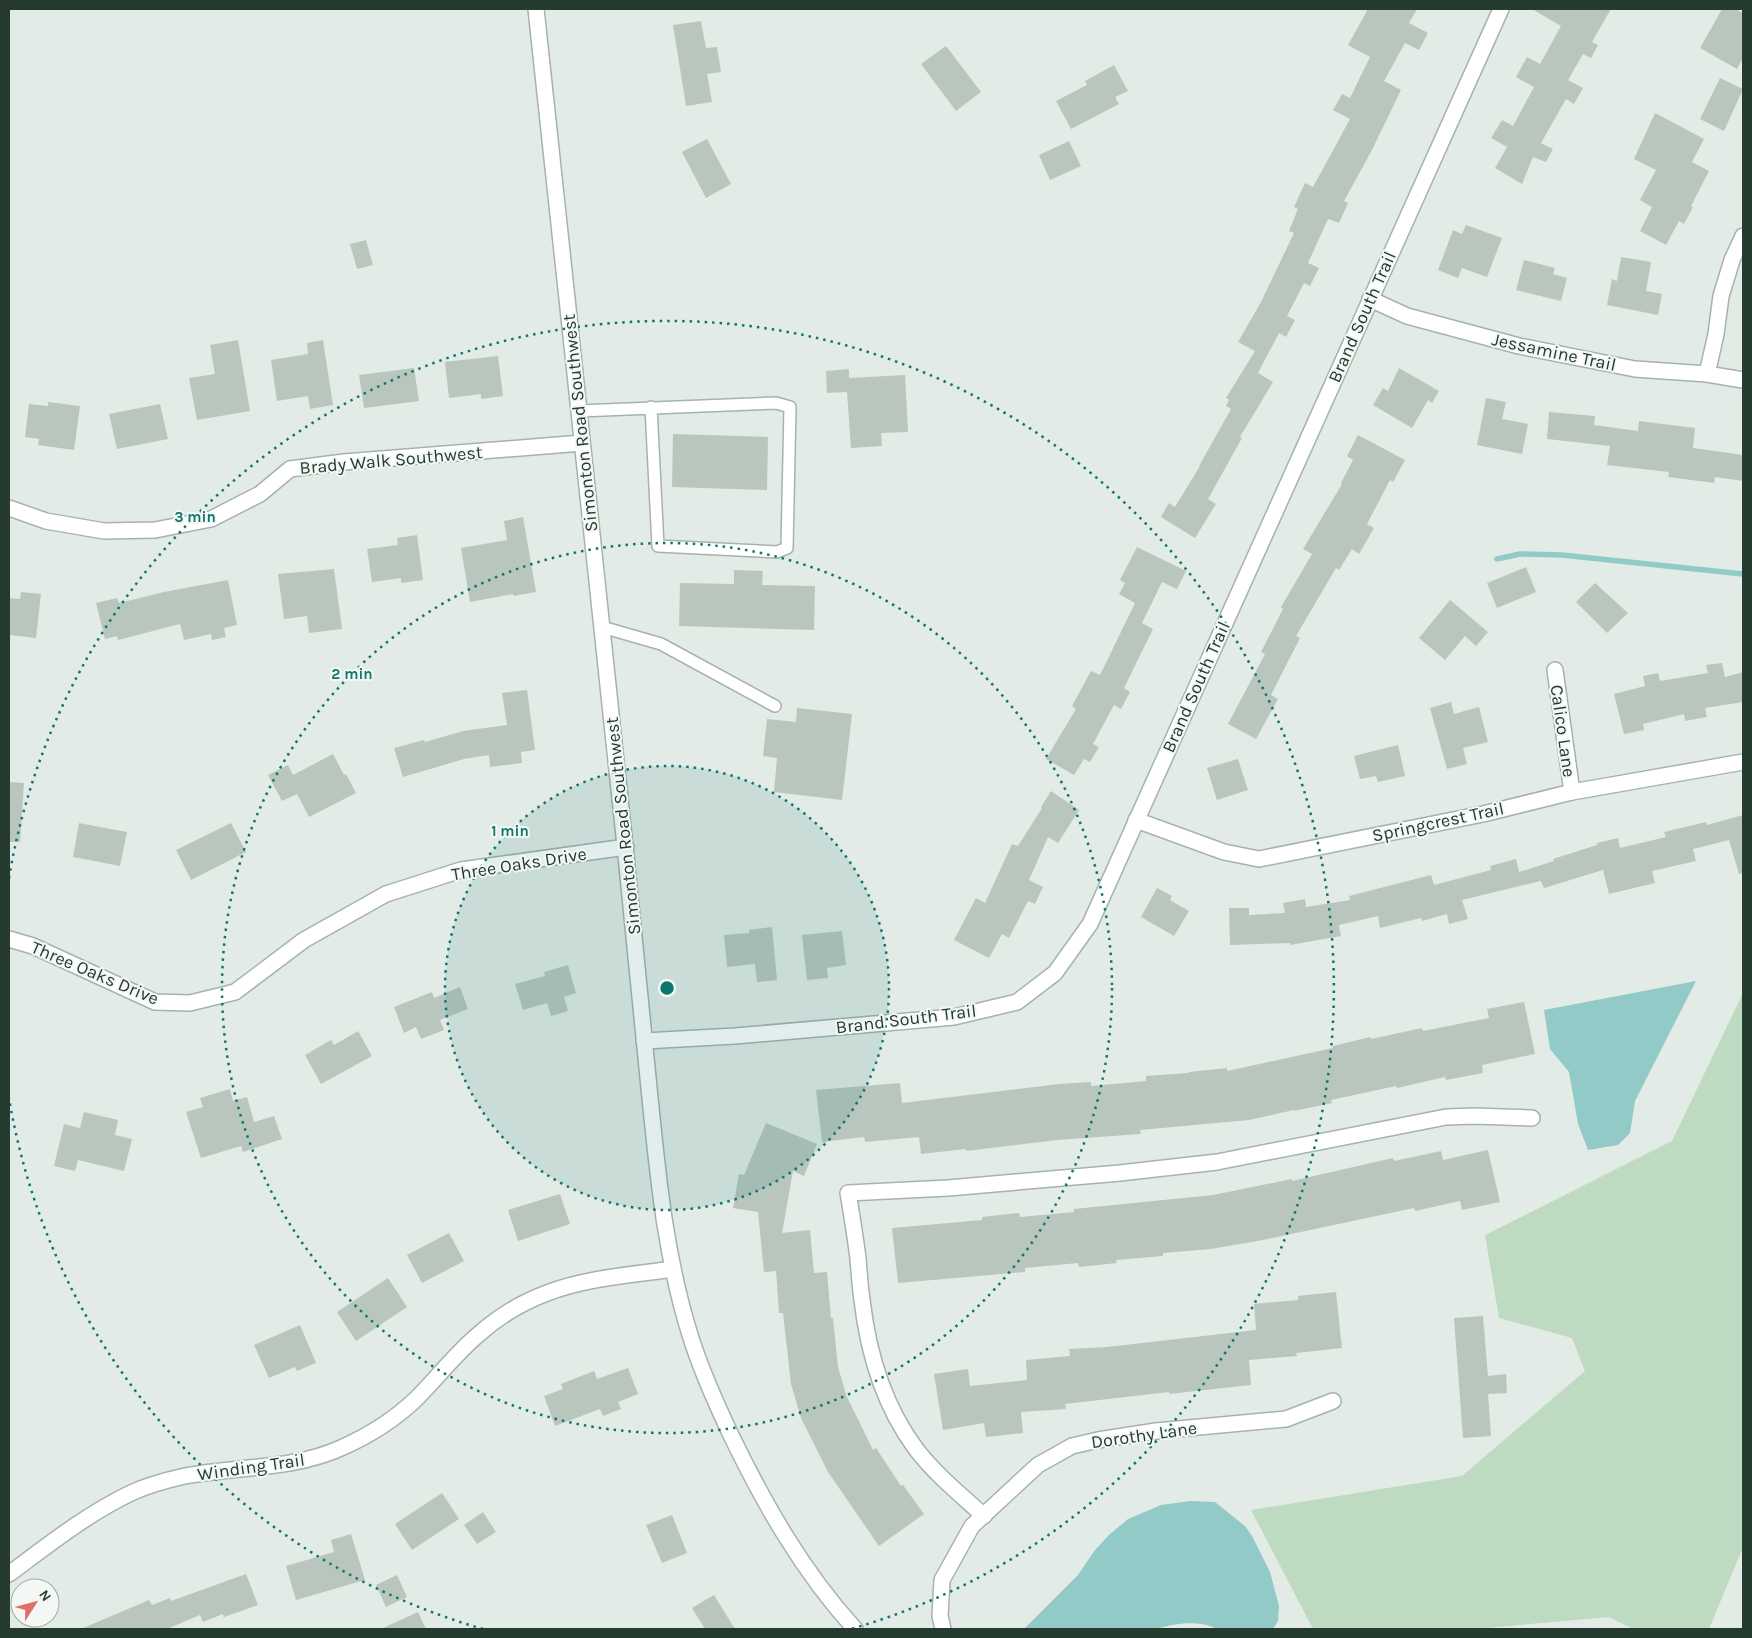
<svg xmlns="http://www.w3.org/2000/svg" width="1752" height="1638" viewBox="0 0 1752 1638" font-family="Karla,sans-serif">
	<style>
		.green { fill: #bedac0 }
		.water { fill: #91cac7 }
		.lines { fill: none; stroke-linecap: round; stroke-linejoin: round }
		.stream { stroke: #91cac7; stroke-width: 5.5 }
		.building { fill: #b9c6be }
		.service-casing { stroke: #a6b3ac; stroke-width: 14 }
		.minor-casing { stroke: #a6b3ac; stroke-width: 18 }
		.tertiary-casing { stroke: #a6b3ac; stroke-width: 18 }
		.service { stroke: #fff; stroke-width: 11 }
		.minor { stroke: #fff; stroke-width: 15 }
		.tertiary { stroke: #fff; stroke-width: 15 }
		.ring { fill: none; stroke: #0f766e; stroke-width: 2.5; stroke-dasharray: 2.5 5 }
		.labels { text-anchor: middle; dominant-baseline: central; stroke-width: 4; stroke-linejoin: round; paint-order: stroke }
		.street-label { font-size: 18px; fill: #253b30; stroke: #f3f8f5 }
		.centre { fill: #0f766e; stroke: #f3f8f5; stroke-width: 2.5 }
		.ring-label { font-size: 15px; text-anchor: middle; font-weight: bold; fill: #0f766e; stroke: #f3f8f5; stroke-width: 4; stroke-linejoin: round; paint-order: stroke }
	</style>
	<rect width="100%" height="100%" fill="#e3ebe6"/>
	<path class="green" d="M1743 993V1547L1709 1629H1633L1609 1617 1475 1629H1313L1251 1510 1462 1476 1585 1371 1572 1338 1499 1318 1485 1235 1672 1141Z"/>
	<g class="water">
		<path d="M1696 981 1635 1101 1630 1133 1618 1145 1588 1150 1578 1124 1569 1072 1550 1049 1544 1010Z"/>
		<path d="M1191 1501 1215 1502 1245 1526 1252 1536 1270 1572 1279 1606 1278 1621 1273 1629H1217C1199 1620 1175 1623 1157 1629H1024L1078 1575 1095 1550 1110 1534 1128 1519 1161 1505Z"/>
	</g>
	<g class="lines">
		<path class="stream" d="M1497 559 1520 554 1562 555 1743 574"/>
	</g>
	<g class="building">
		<path d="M1368 9H1417L1409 23 1428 33 1419 50 1405 43 1384 81 1401 90 1372 150 1344 201 1348 203 1339 223 1328 219 1308 263 1319 268 1310 286 1304 283 1287 316 1295 320 1286 337 1279 333 1258 373 1273 382 1240 437 1242 438 1208 499 1216 504 1195 538 1161 517 1169 503 1175 507 1200 466H1199L1231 409 1226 406 1229 400 1226 398 1255 351 1238 342 1261 302 1294 233 1289 231 1298 209 1294 207 1305 183 1313 187 1350 119 1333 110 1342 94 1350 98 1370 57 1348 45Z"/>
		<path d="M1532 9H1611L1592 42 1598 45 1591 58 1583 54 1568 80 1583 88 1574 104 1566 99 1541 143 1553 149 1546 162 1533 157 1522 184 1495 168 1507 147 1491 138 1502 120 1513 126 1534 87 1516 77 1527 57 1540 64 1561 26Z"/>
		<path d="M1722 9H1735L1743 13V58L1737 69 1700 48Z"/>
		<path d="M701 21 706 48 717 47 721 72 707 74 712 102 686 106 673 25Z"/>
		<path d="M946 46 981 92 956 111 921 64Z"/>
		<path d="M1114 65 1128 91 1115 97 1119 104 1071 129 1056 101 1087 85 1085 81Z"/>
		<path d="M1720 78 1743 89 1724 131 1700 119Z"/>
		<path d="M1655 113 1704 139 1692 162 1709 171 1691 206 1693 207 1684 224 1679 221 1666 245 1640 231 1652 207 1640 200 1656 170 1634 159Z"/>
		<path d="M707 139 731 184 706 198 682 152Z"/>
		<path d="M1069 141 1081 166 1050 180 1039 155Z"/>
		<path d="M1466 225 1502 238 1487 277 1462 268 1458 278 1438 270 1453 230 1462 234Z"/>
		<path d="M366 240 373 265 357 269 350 244Z"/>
		<path d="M1621 257 1651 262 1646 291 1662 294 1658 315 1607 305 1612 279 1617 281Z"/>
		<path d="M1524 260 1555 268 1553 274 1567 278 1561 301 1516 290Z"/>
		<path d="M238 340 250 411 197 420 189 378 215 374 210 345Z"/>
		<path d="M323 340 333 405 310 409 308 396 277 401 271 360 308 354 307 343Z"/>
		<path d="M498 356 503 396 481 399V394L449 398 445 362Z"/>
		<path d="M414 368 419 401 364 408 359 375Z"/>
		<path d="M1399 368 1439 391 1432 403 1428 400 1412 428 1373 405 1383 388 1388 391Z"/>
		<path d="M849 369V378L905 375 908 432 881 433 882 446 851 448 847 392 827 393 826 371Z"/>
		<path d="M1486 398 1506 402 1502 419 1528 424 1522 454 1477 445Z"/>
		<path d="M48 402 80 406 74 450 38 445 39 439 25 437 29 404 48 406Z"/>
		<path d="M160 404 168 439 117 449 109 414Z"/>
		<path d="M1549 412 1595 416 1594 425 1638 431 1639 421 1695 428 1693 448 1743 455V481L1715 477 1714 483 1668 477 1669 472 1607 465 1610 446 1547 439Z"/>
		<path d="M673 434 768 437 767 490 672 487Z"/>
		<path d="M1358 435 1405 460 1393 482 1390 480 1367 524 1374 528 1359 554 1352 549 1339 570 1336 568 1296 636 1300 638 1271 695 1278 699 1256 739 1228 724 1265 654 1261 652 1283 609 1281 607 1312 554 1303 549 1342 484 1341 483 1353 460 1347 456Z"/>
		<path d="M523 517 536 592 514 596 513 594 470 602 461 548 507 540 504 521Z"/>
		<path d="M417 535 423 580 401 583V578L372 582 367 549 398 545 397 538Z"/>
		<path d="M1137 547 1186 571 1177 589 1162 582 1142 623 1153 629 1124 688 1130 692 1121 709 1114 705 1093 744 1099 747 1090 762 1084 759 1074 775 1046 759 1076 709 1072 706 1091 671 1100 675 1135 603 1119 594 1125 583 1120 580Z"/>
		<path d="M1526 567 1536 592 1497 608 1487 583Z"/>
		<path d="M334 569 342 629 309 633 307 616 284 619 278 574Z"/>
		<path d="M734 570 763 571 762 585 815 586 814 630 679 626 680 583 734 584Z"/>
		<path d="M228 580 237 625 224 628 226 637 212 640 211 634 184 640 180 624 118 640 117 636 105 639 96 603 117 598 119 603 164 592Z"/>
		<path d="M1595 583 1628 613 1607 633 1576 602Z"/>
		<path d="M21 592 41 594 36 638 9 635V598L20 599Z"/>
		<path d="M1450 600 1488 632 1476 646 1465 636 1445 660 1419 638Z"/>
		<path d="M1722 663 1725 677 1743 672V702L1705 708 1707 717 1685 721 1684 714 1643 724 1644 730 1624 734 1614 694 1645 686 1643 676 1658 673 1660 681 1708 673 1706 665Z"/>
		<path d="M527 690 535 750 521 752 522 763 490 767 489 755 464 759 403 777 394 748 424 740 425 742 463 731 507 725 502 693Z"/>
		<path d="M1451 702 1454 714 1479 707 1488 742 1463 748 1467 764 1447 769 1430 708Z"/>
		<path d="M797 708 852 714 842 800 774 792 777 758 763 756 767 719 796 722Z"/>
		<path d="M1398 745 1405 776 1378 782 1376 776 1360 779 1354 756Z"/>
		<path d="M333 754 344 775 346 774 356 793 309 817 297 794 282 801 268 775 288 765 293 775Z"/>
		<path d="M1238 759 1248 790 1217 800 1207 768Z"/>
		<path d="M9 782 24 783 20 842H9Z"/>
		<path d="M1051 791 1079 810 1058 843 1048 837 1029 880 1043 887 1035 904 1028 901 1009 938 1002 934 989 958 954 940 976 898 985 903 1012 844 1018 846 1042 808 1041 807Z"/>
		<path d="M1743 815V873L1739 874 1729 840 1693 849 1696 861 1652 871 1655 883 1609 894 1603 870 1544 888 1541 881 1462 900 1468 919 1449 924 1447 914 1422 921 1421 918 1380 928 1378 916 1339 925 1341 936 1290 945V943L1230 945 1229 908H1249V915L1285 913 1283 903 1305 899 1306 907 1350 900 1349 896 1431 875 1434 885 1491 870 1490 866 1516 859 1519 872 1554 861 1553 859 1597 845V843L1618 838 1620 848 1666 837 1664 832 1706 822 1707 825Z"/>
		<path d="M79 823 127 832 120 866 73 857Z"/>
		<path d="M231 823 246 852 191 880 176 850Z"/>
		<path d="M1157 888 1172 896 1170 900 1189 911 1174 936 1141 917Z"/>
		<path d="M772 927 777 980 757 982 755 964 727 967 724 935 749 933V930Z"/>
		<path d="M842 931 846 965 827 968 828 978 807 980 802 935Z"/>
		<path d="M568 965 576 993 564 997 568 1011 551 1016 547 1003 523 1010 515 984 545 976 544 972Z"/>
		<path d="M460 987 468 1009 440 1020 444 1030 421 1039 416 1027 404 1033 394 1007 432 992 434 998Z"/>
		<path d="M1524 1002 1535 1054 1482 1065 1483 1073 1446 1080 1445 1077 1397 1088 1396 1086 1331 1100 1332 1103 1294 1111V1110L1249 1120 1140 1130 1141 1134 1057 1140 966 1151V1149L921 1154 919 1137 865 1142 864 1137 822 1142 816 1090 900 1083 902 1103 1059 1084 1091 1082V1086L1146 1081V1076L1189 1073V1072L1227 1068V1071L1333 1048V1046L1370 1037 1371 1039 1422 1028 1423 1031 1489 1018 1487 1009Z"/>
		<path d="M358 1031 372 1056 321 1084 305 1055 331 1040 334 1045Z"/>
		<path d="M230 1089 233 1101 247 1097 254 1122 274 1116 282 1139 243 1152 241 1146 201 1158 186 1112 203 1107 200 1098Z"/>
		<path d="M84 1112 118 1120 115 1135 132 1139 124 1171 78 1160 75 1171 54 1166 64 1124 80 1128Z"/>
		<path d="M766 1123 817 1144 804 1176 793 1171 782 1233 810 1230 814 1273 827 1272 831 1318H833L838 1367 847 1397 873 1450 876 1448 901 1486 903 1485 924 1514 879 1546 828 1472 801 1418 791 1384 783 1313H779L776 1271 764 1272 758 1212 733 1208 739 1174 744 1175Z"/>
		<path d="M1488 1150 1500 1202 1462 1210 1460 1201 1415 1211 1414 1208 1263 1240 1211 1249 1163 1253V1256L1116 1260 1117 1263 1079 1267 1078 1263 1025 1268V1272L898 1283 892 1228 982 1220V1217L1019 1213 1020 1217 1074 1212V1209L1213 1195 1292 1179V1181L1393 1158 1394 1161 1441 1151 1443 1160Z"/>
		<path d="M560 1194 570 1224 518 1241 508 1210Z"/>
		<path d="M449 1233 464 1261 422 1283 407 1255Z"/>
		<path d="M388 1278 407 1307 356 1341 337 1312Z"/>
		<path d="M1336 1292 1342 1348 1296 1353 1297 1356 1249 1360 1251 1385 1169 1394V1392L1065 1404 1066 1409 1021 1412 1023 1433 986 1437 984 1423 943 1430 934 1374 968 1369 970 1386 1027 1380 1026 1360 1070 1356 1069 1349 1107 1347 1256 1330 1254 1304 1298 1300V1296Z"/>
		<path d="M1483 1316 1488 1376 1506 1374 1507 1393 1488 1394 1491 1436 1463 1438 1454 1318Z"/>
		<path d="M300 1325 316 1363 297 1371 295 1367 269 1378 254 1345Z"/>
		<path d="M628 1368 638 1394 618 1402 621 1409 603 1416 600 1409 555 1426 544 1396 563 1389 561 1384 594 1371 597 1379Z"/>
		<path d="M442 1493 459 1519 412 1550 395 1524Z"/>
		<path d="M483 1512 496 1532 477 1544 464 1525Z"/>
		<path d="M672 1515 687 1553 662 1563 646 1525Z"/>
		<path d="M351 1534 365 1580 296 1600 286 1566 334 1552 331 1540Z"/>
		<path d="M246 1574 258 1605 224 1617 223 1614 203 1622 200 1615 167 1629H81L149 1600 152 1605 170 1598 171 1601Z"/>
		<path d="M397 1575 407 1597 386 1607 376 1585Z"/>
		<path d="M714 1595 735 1629H705L692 1608Z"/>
		<path d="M418 1612 426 1629H381Z"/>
	</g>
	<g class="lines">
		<g class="service-casing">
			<g id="service">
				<path d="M579 411 776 403 790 407 787 548 777 552 658 546 651 407"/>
				<path d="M602 627 661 644 775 706"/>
			</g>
		</g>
		<g class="minor-casing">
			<g id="minor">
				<path d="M1370 299 1407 316 1519 346 1635 369 1707 374 1743 380"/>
				<path d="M1707 374 1716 334 1721 296 1732 260 1743 236"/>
				<path d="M9 508 46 521 104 531 155 530 211 519 260 494 290 469 344 462 582 443"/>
				<path d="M1555 670 1572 792"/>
				<path d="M1136 820 1224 852 1259 859 1483 814 1572 792 1743 762"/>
				<path d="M9 939 33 946 155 1002 190 1003 235 992 304 940 386 894 461 870 626 847"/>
				<path d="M644 1041 735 1036 954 1017 1017 1002 1055 973 1090 924 1501 9"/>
				<path d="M984 1516C961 1495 935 1474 916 1449 884 1406 868 1352 862 1300 860 1286 859 1272 858 1258 855 1236 852 1215 848 1193L948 1188 1120 1173 1217 1162 1446 1117 1474 1116 1532 1118"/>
				<path d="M9 1574C48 1545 87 1514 131 1493 148 1485 167 1480 185 1476 237 1466 292 1470 341 1448 368 1436 394 1420 416 1399 438 1377 456 1353 479 1334 498 1317 523 1302 547 1293 586 1278 631 1275 673 1269"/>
				<path d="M943 1629 940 1616 942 1580 972 1526 1038 1465 1072 1446 1098 1440 1156 1431 1286 1419 1333 1401"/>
			</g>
		</g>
		<g class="tertiary-casing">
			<path id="tertiary" d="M536 9C565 288 597 567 625 846 634 930 641 1014 650 1098 658 1178 666 1260 691 1338 701 1370 715 1401 729 1431 763 1502 802 1571 855 1629"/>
		</g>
		<use href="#service" class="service"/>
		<use href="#minor" class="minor"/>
		<use href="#tertiary" class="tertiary"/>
	</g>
	<circle cx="667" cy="988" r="222" fill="#0f766e" fill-opacity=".12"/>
	<g class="ring">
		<circle cx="667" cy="988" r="222"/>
		<circle cx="667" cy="988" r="445"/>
		<path d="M483 1629A667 667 0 0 1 9 1098M9 878A667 667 0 1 1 851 1629"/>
	</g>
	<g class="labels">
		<g class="street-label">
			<text transform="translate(1362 317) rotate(-66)">Brand South Trail</text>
			<text transform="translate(1554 352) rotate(12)">Jessamine Trail</text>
			<text transform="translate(580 423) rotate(-96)">Simonton Road Southwest</text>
			<text transform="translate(391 460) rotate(-5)">Brady Walk Southwest</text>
			<text transform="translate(1196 687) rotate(-66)">Brand South Trail</text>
			<text transform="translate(1563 731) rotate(82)">Calico Lane</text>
			<text transform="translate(1438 822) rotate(-12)">Springcrest Trail</text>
			<text transform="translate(623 826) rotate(-96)">Simonton Road Southwest</text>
			<text transform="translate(519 864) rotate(-9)">Three Oaks Drive</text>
			<text transform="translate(95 973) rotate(23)">Three Oaks Drive</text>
			<text transform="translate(906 1019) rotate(-7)">Brand South Trail</text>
			<text transform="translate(1144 1435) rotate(-8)">Dorothy Lane</text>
			<text transform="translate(251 1467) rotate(-8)">Winding Trail</text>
		</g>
	</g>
	<circle cx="667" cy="988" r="8" class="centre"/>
	<g class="ring-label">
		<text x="195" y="522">3 min</text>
		<text x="352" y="679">2 min</text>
		<text x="510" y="836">1 min</text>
	</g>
	<rect width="1752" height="1638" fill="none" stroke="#253b30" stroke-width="20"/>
	<g transform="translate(35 1603) rotate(54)"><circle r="24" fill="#f3f8f5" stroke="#a1aca6"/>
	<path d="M0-4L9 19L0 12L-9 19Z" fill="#e26e6a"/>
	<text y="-8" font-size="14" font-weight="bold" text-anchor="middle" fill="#253b30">N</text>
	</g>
</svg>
